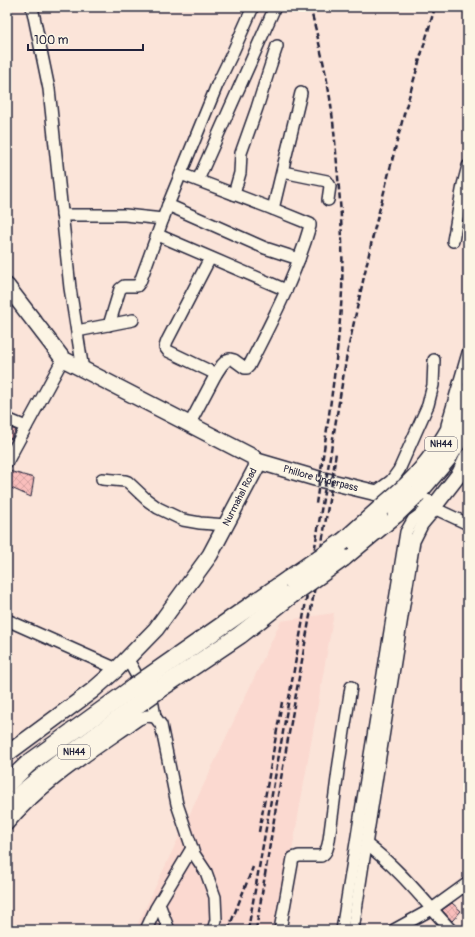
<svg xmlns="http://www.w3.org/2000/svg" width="475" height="937" viewBox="0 0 475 937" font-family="Pangolin,sans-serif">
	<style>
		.built { fill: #fbd9d0 }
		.building { fill: url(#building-cross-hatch); stroke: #22223b }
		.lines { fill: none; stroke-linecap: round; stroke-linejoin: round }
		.minor-casing { stroke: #22223b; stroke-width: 14 }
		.major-casing { stroke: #22223b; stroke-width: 18 }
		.highway-casing { stroke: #22223b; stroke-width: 20 }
		.minor { stroke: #fcf5e5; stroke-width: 11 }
		.major { stroke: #fcf5e5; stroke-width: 15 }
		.highway { stroke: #fcf5e5; stroke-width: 17 }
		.rail { stroke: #22223b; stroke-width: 2.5; stroke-dasharray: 6 3; stroke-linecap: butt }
		.highway-bridge-casing { stroke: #22223b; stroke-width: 20; stroke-linecap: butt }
		.highway-bridge { stroke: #fcf5e5; stroke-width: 17 }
		.labels { text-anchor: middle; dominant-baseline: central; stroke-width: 4; stroke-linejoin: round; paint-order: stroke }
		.shield { fill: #fcf5e5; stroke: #63616e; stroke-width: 1 }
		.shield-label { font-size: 9px; font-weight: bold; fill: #22223b }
		.street-label { font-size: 10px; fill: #22223b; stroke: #fcf5e5 }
	</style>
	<defs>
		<pattern id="building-cross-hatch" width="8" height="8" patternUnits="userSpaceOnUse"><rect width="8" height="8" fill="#fabebc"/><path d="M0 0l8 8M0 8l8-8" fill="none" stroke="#d6a3a2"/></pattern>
	</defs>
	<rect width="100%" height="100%" fill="#fbe4d9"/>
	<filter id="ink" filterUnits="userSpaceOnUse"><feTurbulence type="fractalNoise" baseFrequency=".025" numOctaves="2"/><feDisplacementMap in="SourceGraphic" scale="8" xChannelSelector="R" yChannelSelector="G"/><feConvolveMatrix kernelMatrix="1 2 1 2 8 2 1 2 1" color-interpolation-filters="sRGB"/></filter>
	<g filter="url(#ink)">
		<path class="built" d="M334 613 278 930H135L281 621Z"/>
		<g class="building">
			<path d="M7 427 16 430 11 439 7 437Z"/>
			<path d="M9 471 34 478 31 497 7 486V474Z"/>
			<path d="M452 903 461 911 452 921 442 910Z"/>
		</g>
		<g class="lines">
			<g class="minor-casing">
				<g id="minor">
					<path d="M32 7 49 89 70 288 83 370"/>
					<path d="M283 172 327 181 330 186 328 200"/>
					<path d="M181 174 273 209 310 224V226C296 275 272 321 249 366L247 368H245L234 360 230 359 227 360 222 365 216 374 189 425"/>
					<path d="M198 180 275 7"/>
					<path d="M234 194 240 173 241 153 257 108 268 73 277 46"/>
					<path d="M168 205 265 248 299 259"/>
					<path d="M273 209 301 93"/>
					<path d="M62 215H125L163 219"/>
					<path d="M158 235 286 290"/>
					<path d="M453 241 463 185 468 166"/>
					<path d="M210 258 167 341 165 347 168 351 216 374"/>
					<path d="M109 325 120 289 124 286H137L140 282 168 205 217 85 232 54 253 7"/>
					<path d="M77 331 133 320"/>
					<path d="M7 419 26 427"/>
					<path d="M447 425 468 353"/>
					<path d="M7 462 63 359"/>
					<path d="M102 479 125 481 128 482 147 500 158 508 183 520 200 523 226 525"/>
					<path d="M376 492 391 481 399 470 428 405 433 385 434 360"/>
					<path d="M438 510 468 524"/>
					<path d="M7 620 117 669"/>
					<path d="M127 658 153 705 155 717"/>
					<path d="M7 825C41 783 95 750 139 719L147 716 155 717 161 725 177 804 192 848 194 854 206 872 215 897 216 920 213 930"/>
					<path d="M366 844C399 868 424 901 451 930"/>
					<path d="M159 904 169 930"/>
					<path d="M146 930 156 908 192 848"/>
					<path d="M280 930 293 858 299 856H321C327 853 328 846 329 840L339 763 351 687"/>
					<path d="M342 930 365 786 406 532 413 520 428 509"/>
					<path d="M353 930 363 864 414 541 422 525 432 513"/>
					<path d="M394 930 432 909 468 883"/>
				</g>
			</g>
			<g class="major-casing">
				<g id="major">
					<path d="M7 286 63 359 253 457 257 461 256 468 210 555 156 629 117 669 92 691 7 754"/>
					<path id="s1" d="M257 461 315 478 385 495 388 493 430 503"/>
					<path d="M436 504 460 473 468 456"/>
				</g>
			</g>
			<g class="highway-casing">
				<g id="highway">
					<path d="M404 488C424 470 438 450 451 427 458 416 464 405 468 393"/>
					<path d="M418 493 447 459 468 425"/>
					<path d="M344 541 381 508"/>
					<path d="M343 558 396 514"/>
					<path d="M147 678 289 579"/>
					<path d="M158 690 240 635 291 595"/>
					<path d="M7 784 28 764 133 688"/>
					<path d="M7 807 18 796 59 763 144 700"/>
				</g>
			</g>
			<use href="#minor" class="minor"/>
			<use href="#major" class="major"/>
			<use href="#highway" class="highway"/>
			<g class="rail">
				<path d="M310 7C318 37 325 68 330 98 335 132 337 167 340 201 342 231 343 261 342 291 338 363 326 434 316 504"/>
				<path d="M259 832 282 702"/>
				<path d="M228 930 253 867"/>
				<path d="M248 930 303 619 347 354 374 231 404 114 435 7"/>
				<path d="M256 930 278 795 311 610 332 482 336 452"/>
			</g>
			<g class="highway-bridge-casing">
				<g id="highway-bridge">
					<path d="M381 508 404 488"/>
					<path d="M396 514 418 493"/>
					<path d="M289 579 344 541"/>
					<path d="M291 595 343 558"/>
					<path d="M133 688 147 678"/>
					<path d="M144 700 158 690"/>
				</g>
			</g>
			<use href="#highway-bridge" class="highway-bridge"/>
		</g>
	</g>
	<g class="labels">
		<g class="shield">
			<rect x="425" y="437" width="32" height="14" rx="3"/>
			<rect x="58" y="745" width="32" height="14" rx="3"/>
		</g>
		<g class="shield-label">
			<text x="441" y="444">NH44</text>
			<text x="74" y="752">NH44</text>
		</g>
		<g class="street-label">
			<text stroke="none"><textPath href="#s1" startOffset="66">Phillore Underpass</textPath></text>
			<text transform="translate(240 497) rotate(-63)">Nurmahal Road</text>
		</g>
	</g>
	<rect width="475" height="937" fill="none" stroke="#fcf5e5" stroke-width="24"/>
	<rect x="12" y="12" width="451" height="913" fill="none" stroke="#22223b" stroke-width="1.5" filter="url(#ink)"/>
	<path d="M28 44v6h115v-6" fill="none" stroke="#22223b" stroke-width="2"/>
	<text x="34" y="44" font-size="12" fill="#22223b" stroke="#fcf5e5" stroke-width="3" paint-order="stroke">100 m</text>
</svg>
